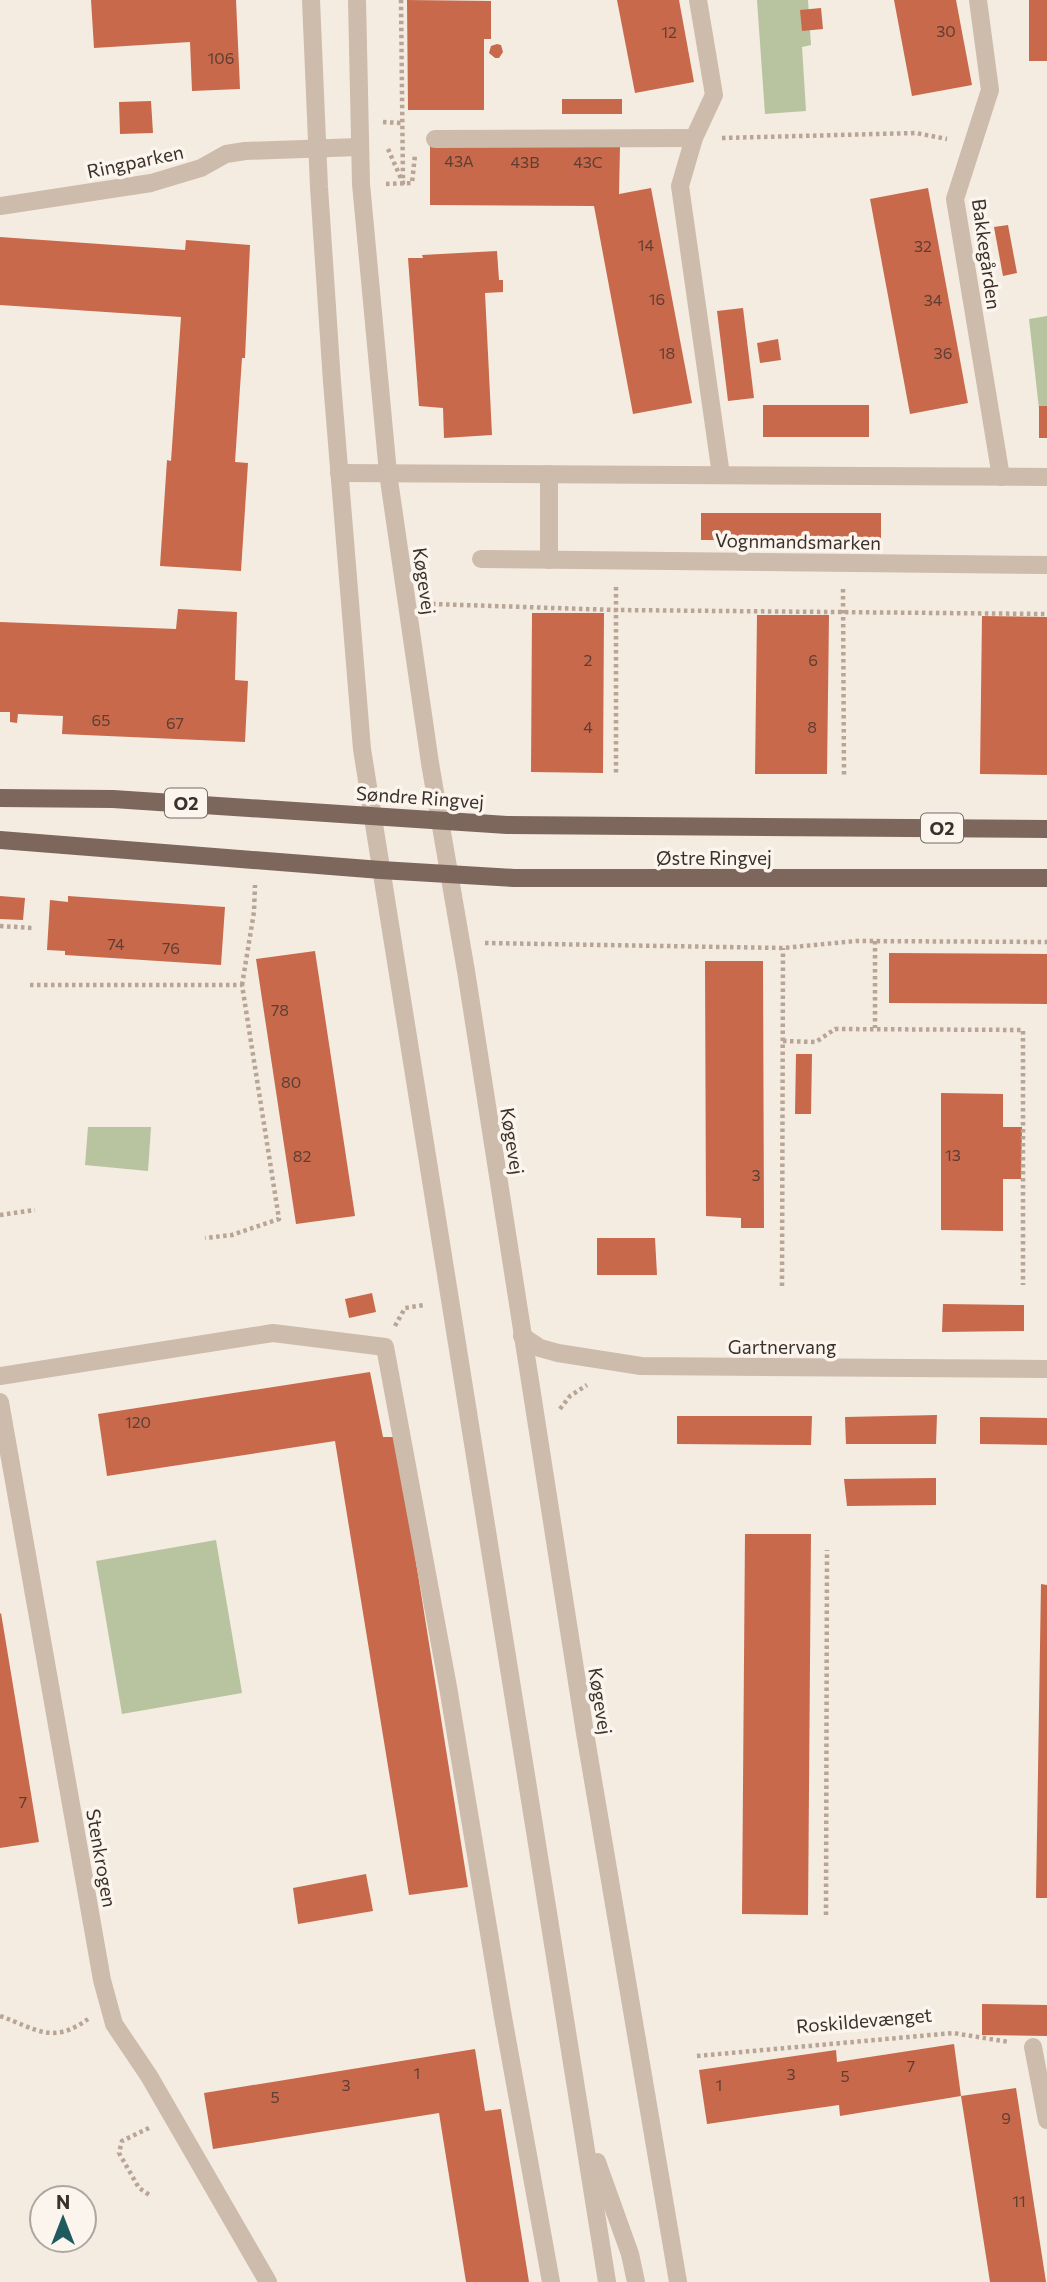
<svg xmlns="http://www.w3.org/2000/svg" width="1047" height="2282" viewBox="0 0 1047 2282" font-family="Commissioner,sans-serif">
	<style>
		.green { fill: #b8c4a0 }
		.building { fill: #c8694b }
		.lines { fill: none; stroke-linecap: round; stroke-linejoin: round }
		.path { stroke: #b9a596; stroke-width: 4.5; stroke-dasharray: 3.5 3.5; stroke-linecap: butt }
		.minor { stroke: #cdbbac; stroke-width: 18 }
		.major { stroke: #7d675c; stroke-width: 18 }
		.labels { text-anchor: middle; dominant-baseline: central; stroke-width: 7; stroke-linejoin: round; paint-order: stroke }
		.number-label { font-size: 16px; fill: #5e3e33 }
		.shield { fill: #fbf5ee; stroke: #756b66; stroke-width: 2 }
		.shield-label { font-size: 18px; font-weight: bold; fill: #3b302b }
		.street-label { font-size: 19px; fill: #3b302b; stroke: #fbf5ee }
	</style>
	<rect width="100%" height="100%" fill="#f4ebe1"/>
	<g class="green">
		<path d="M757 0H808L811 45 802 47 806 111 765 114Z"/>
		<path d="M1047 316V409H1039L1029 319Z"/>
		<path d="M88 1127H151L148 1171 85 1165Z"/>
		<path d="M216 1540 242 1693 122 1714 96 1561Z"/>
	</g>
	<g class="building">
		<path d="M91 0H236L240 89 192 91 190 42 94 48Z"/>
		<path d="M407 0 491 1V39H484V110H408Z"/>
		<path d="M617 0H679L694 82 635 93Z"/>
		<path d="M894 0H956L972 85 912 96Z"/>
		<rect x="1029" y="0" width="18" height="61"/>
		<path d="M821 8 823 29 802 31 800 10Z"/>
		<path d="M497 44 501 45 503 52 499 58H495L489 53 491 46Z"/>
		<rect x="562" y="99" width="60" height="15"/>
		<path d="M151 101 153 133 120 134 119 102Z"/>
		<path d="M430 145 620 146 619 194 651 188 692 403 633 414 594 206 430 205Z"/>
		<path d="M928 188 968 403 910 414 870 199Z"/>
		<path d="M1008 225 1017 273 1003 276 994 227Z"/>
		<path d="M0 237 185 250 186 240 250 245 245 358H242L235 462 248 463 241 571 160 566 167 460 171 461 181 317 0 305Z"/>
		<path d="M497 251 499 280H503V292L485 293 492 435 444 438 443 408 419 406 408 258H423L422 255Z"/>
		<path d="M743 308 754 398 728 401 717 311Z"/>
		<path d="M778 339 781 360 760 363 757 343Z"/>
		<rect x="763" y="405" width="106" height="32"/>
		<rect x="1039" y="406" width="8" height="32"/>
		<path d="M701 513H881V541L701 540Z"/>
		<path d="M178 609 237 612 235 680 248 681 245 742 62 734 63 716 18 714 17 723 10 722V712H0V622L176 629Z"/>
		<path d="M532 613H604L603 773 531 772Z"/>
		<path d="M757 615H829L827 774H755Z"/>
		<path d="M982 616 1047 617V775L980 774Z"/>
		<path d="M0 896 25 898 23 920 0 919Z"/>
		<path d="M68 896 225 907 221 965 65 955V951L47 950 50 900 68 902Z"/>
		<path d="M315 951 355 1216 296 1224 256 959Z"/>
		<path d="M889 953 1047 954V1004L889 1003Z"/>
		<path d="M705 961H763L764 1228H741V1218L706 1216Z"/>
		<path d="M796 1054H812L811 1114H795Z"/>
		<path d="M941 1093 1003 1094V1127H1022L1021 1179H1003V1231L941 1230Z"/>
		<path d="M597 1238H655L657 1275H597Z"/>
		<path d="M372 1293 376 1312 349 1318 345 1299Z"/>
		<path d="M943 1304 1024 1305V1331L942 1332Z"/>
		<path d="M370 1372 383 1437H396L468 1887 409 1895 335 1441 107 1476 98 1414Z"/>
		<path d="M937 1415 936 1444H846L845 1417Z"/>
		<path d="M677 1416H812L811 1445 677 1444Z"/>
		<path d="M980 1417 1047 1418V1445L980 1444Z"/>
		<path d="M936 1478V1505L847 1506 844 1479Z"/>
		<path d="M745 1534H811L808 1915 742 1914Z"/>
		<path d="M1041 1584 1047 1585V1898H1036Z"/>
		<path d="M1 1613 39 1842 0 1848V1614Z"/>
		<path d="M366 1874 373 1911 298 1924 293 1888Z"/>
		<path d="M982 2004 1047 2005V2036L982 2035Z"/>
		<path d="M954 2044 961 2096 840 2116 839 2105 707 2124 699 2070 836 2050 837 2062Z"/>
		<path d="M475 2049 485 2111 501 2109 529 2282H466L439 2113 213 2149 204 2093Z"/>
		<path d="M1016 2088 1046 2282H990L961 2096Z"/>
	</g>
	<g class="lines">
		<g class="path">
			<path d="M383 122 401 123"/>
			<path d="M722 138 916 133 947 139"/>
			<path d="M388 149 403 183 401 0"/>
			<path d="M386 184 412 183 415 155"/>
			<path d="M616 587V775"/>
			<path d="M843 589 844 777"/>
			<path d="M432 604 616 610 1047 614"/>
			<path d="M0 926 33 928"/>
			<path d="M875 941V1028"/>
			<path d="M485 943 783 948 856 941 1047 942"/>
			<path d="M30 985H242L279 1219 232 1235 205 1238"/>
			<path d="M242 985 254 912 255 885"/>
			<path d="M783 1041 816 1042 835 1029 1023 1030V1285"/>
			<path d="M0 1215 35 1210"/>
			<path d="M782 1286 783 948"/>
			<path d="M395 1326 405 1308 424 1305"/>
			<path d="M560 1409 570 1396 587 1385"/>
			<path d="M826 1915 827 1550"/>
			<path d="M0 2016C37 2029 52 2045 88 2019"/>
			<path d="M697 2056 953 2033 1009 2042"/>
			<path d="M149 2128 122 2141 119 2153 139 2188 151 2196"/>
		</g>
		<g class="minor">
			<path d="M311 0 319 187 332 382 362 749 607 2282"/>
			<path d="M357 0 361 184 388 473 430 763 466 971 585 1733 678 2282"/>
			<path d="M698 0 714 95 694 138 680 186 721 475"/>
			<path d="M978 0 990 90 955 199 1001 477"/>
			<path d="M435 139 694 138"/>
			<path d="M0 206 151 183 201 168 226 154 245 151 359 147"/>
			<path d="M339 473 1047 477"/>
			<path d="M549 474V560"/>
			<path d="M481 559 1047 565"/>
			<path d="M522 1336 540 1348 558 1353 641 1366 1047 1369"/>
			<path d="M0 1376 273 1333 385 1347 448 1687 503 2017 551 2282"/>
			<path d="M0 1402 102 1980 114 2024 149 2076 268 2282"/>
			<path d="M1033 2047 1047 2120"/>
			<path d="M597 2162 630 2254 636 2282"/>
		</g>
		<g class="major">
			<path d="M0 798 113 799 507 825 1047 829"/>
			<path d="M0 840 381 870 514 878H1047"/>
		</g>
	</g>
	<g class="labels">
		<g class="number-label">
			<text x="946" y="30">30</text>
			<text x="669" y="31">12</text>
			<text x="221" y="57">106</text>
			<text x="459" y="160">43A</text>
			<text x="525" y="161">43B</text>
			<text x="588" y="161">43C</text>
			<text x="646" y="244">14</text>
			<text x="923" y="245">32</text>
			<text x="657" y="298">16</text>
			<text x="933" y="299">34</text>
			<text x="667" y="352">18</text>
			<text x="943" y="352">36</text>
			<text x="588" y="659">2</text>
			<text x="813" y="659">6</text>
			<text x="101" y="719">65</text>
			<text x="175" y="722">67</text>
			<text x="588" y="726">4</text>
			<text x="812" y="726">8</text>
			<text x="116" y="943">74</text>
			<text x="171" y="947">76</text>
			<text x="280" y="1009">78</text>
			<text x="291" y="1081">80</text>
			<text x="953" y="1154">13</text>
			<text x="302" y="1155">82</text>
			<text x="756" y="1174">3</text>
			<text x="138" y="1421">120</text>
			<text x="23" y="1801">7</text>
			<text x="911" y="2065">7</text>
			<text x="417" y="2072">1</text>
			<text x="791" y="2073">3</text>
			<text x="845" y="2075">5</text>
			<text x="346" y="2084">3</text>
			<text x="719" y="2084">1</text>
			<text x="275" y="2096">5</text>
			<text x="1006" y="2117">9</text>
			<text x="1019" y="2200">11</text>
		</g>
		<g class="shield">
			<rect x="165" y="788.5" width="42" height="29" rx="5"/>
			<rect x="921" y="813.5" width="42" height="29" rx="5"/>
		</g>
		<g class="shield-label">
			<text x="186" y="803">O2</text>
			<text x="942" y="828">O2</text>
		</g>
		<g class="street-label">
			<text transform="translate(135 161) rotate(-12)">Ringparken</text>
			<text transform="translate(987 254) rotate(82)">Bakkegården</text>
			<text transform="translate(798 541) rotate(1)">Vognmandsmarken</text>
			<text transform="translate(425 581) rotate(82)">Køgevej</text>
			<text transform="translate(420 797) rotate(4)">Søndre Ringvej</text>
			<text x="714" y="857">Østre Ringvej</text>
			<text transform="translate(513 1141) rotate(81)">Køgevej</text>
			<text x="782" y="1346">Gartnervang</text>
			<text transform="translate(601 1701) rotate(81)">Køgevej</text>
			<text transform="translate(102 1858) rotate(80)">Stenkrogen</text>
			<text transform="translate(864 2020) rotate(-5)">Roskildevænget</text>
		</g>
	</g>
	<g transform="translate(63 2219)"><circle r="33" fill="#fbf5ee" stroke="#aea6a0" stroke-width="2"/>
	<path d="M0-5L12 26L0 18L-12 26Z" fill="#1f5a5e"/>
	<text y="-10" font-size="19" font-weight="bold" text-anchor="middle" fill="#3b302b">N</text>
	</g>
</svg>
